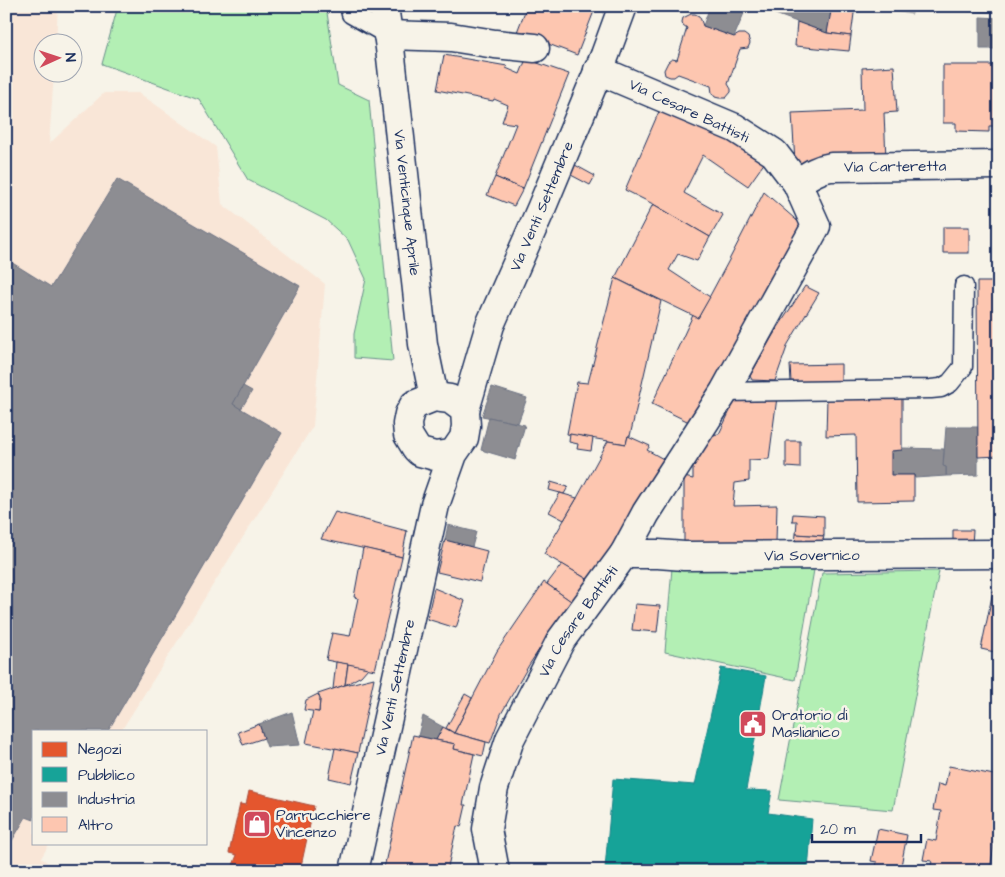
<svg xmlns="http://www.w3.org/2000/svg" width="1005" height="877" viewBox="0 0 1005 877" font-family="'Architects Daughter',sans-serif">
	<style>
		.built { fill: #f9e6d7 }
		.green { fill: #b3efb4; stroke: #678f89 }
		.shops { fill: #e4572e; stroke: #a84b3c }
		.public { fill: #17a398; stroke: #188087 }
		.industry { fill: #8d8d92; stroke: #6b7182 }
		.building { fill: #fdc6b0; stroke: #1b2f5e }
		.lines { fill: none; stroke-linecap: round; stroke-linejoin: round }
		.service-casing { stroke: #1b2f5e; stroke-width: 21 }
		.minor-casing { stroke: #1b2f5e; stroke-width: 31 }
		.tertiary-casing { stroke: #1b2f5e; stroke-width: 31 }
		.service { stroke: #f7f3e8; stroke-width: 18 }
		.minor { stroke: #f7f3e8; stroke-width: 28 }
		.tertiary { stroke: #f7f3e8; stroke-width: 28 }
		.labels { text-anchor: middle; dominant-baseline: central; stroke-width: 5; stroke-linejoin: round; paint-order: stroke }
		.street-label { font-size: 15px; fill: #1b2f5e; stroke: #f7f3e8 }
		.poi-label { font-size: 15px; fill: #1b2f5e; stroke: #f7f3e8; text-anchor: start }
	</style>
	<rect width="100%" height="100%" fill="#f7f3e8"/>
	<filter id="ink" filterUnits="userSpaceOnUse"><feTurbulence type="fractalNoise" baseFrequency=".02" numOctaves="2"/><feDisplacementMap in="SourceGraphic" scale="10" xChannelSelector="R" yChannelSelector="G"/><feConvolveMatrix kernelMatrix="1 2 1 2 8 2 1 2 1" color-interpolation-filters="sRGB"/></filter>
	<g filter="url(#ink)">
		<path class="built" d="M6 6H58L56 42H42V72L54 73 49 144 104 93H139L216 147 222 204 325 284 313 426 121 731H34V843H50L41 858 60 871H6Z"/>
		<g class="green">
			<path d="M118 6H326L338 85 369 100 393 361 354 358V334L366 279 348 240 326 220 248 180 199 99 102 64Z"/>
			<path d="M672 568 814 570 795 680 665 652Z"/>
			<path d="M939 571 893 810 779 800 822 573Z"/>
		</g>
		<path class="shops" d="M249 791 314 806 300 871H242L232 868 237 855 229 853 240 804 246 805Z"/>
		<path class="public" d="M721 668 766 676 746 790 772 791 768 813 812 819 808 871H628L605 868 613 779 695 785Z"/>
		<g class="industry">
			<path d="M710 6H747L734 37 703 26Z"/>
			<path d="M759 6H832L827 33 759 8Z"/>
			<path d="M883 6H913L912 14 883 9Z"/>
			<path d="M980 17 999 18V49H980Z"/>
			<path d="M117 179 300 286 233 404 282 433 108 731H34V820L26 817 6 851V259L51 287Z"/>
			<path d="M243 386 252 391 241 409 233 404Z"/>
			<path d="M492 387 527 398 518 423 482 416Z"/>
			<path d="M489 417 525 425 515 460 481 450Z"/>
			<path d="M946 427H978V475L946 476V467L943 466Z"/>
			<path d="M902 448 944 449 943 466 946 467V476L915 478 914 475H891V451L902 450Z"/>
			<path d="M448 525 476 532 472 547 445 540Z"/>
			<path d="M292 712 300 745 267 747 259 724Z"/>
			<path d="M423 716 443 727 436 740 418 736Z"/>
		</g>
		<g class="building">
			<path d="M527 6H596L577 55 517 32Z"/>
			<path d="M832 6H855L851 36 827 33Z"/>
			<path d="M969 6H999V12L968 11Z"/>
			<path d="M691 14H695L699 16 701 20 703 26 734 37 739 34H744L748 37 750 43 748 48 740 49 728 84 731 89V92L726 98H719L715 97 712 93 711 86 678 74 674 77H670L665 75 664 70 668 62 672 59 677 60 687 28 683 25 682 22 683 18Z"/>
			<path d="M797 22 827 33 851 36 849 51 795 46Z"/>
			<path d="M444 55 507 66 506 68 520 74 526 59 569 74 523 189 495 177 516 124 502 122 508 105 494 99 493 101 437 90Z"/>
			<path d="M943 65H999V126H989V132L956 131V123H943Z"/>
			<path d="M894 66 897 112 884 113 886 159 795 163 792 113 863 110 862 68Z"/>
			<path d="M660 109 712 131 765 162 748 186 703 155 684 193 723 215 710 237 653 204 625 190Z"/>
			<path d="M575 165 595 176 590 185 571 175Z"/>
			<path d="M495 177 523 189 514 206 487 195Z"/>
			<path d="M764 192 802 225 774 282 689 422 652 404 693 315 698 318 728 262Z"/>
			<path d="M653 204 710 237 697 261 678 254 669 270 710 297 698 318 615 278Z"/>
			<rect x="943" y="227" width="26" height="26"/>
			<path d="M615 278 661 301 630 436H628L626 444 567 434 577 382 588 383Z"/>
			<path d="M977 282H999V456L978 457Z"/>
			<path d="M805 286 819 293 788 344 775 381 752 380 750 376 773 335Z"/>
			<path d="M841 364V381L791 382 790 365Z"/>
			<path d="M737 396 777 397 769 459 749 460V481L735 483 733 506 777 505 776 542 684 546V477L693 479V463L707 435 719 434Z"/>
			<path d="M827 397H902V450L891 451V475H914V501L857 502 856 435 826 436Z"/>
			<path d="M570 434 593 438 591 451 577 449 578 444 569 442Z"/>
			<path d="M628 436 650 446 647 450 667 461 622 533 589 580 544 554 577 498 608 441 626 444Z"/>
			<path d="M786 441H800V468L786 467Z"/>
			<path d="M551 482 568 487 564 494 549 490Z"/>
			<path d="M560 493 577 498 564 520 549 512Z"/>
			<path d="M335 512 407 531 402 557 321 539Z"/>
			<path d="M793 514 824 516V536L796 534 797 521H792Z"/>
			<path d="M953 530H973L972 545H953Z"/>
			<path d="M796 534 824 536 822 545 795 543Z"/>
			<path d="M445 540 487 551 480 582 437 572Z"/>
			<path d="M363 548 402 557 375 670 326 660 332 633 350 636 358 598 354 597Z"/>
			<path d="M562 564 587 579 572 602 547 584Z"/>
			<path d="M544 582 571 601 529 665 501 714 490 743 454 733 497 651Z"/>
			<path d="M434 588 465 601 456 628 427 619Z"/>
			<path d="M993 591 999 592V653L981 649Z"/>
			<path d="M635 604 660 606 657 632 632 630Z"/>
			<path d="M336 662 348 664 345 685 333 689Z"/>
			<path d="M348 664 368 668 361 676 345 685Z"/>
			<path d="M374 678 358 753 306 743 313 711 319 712 320 699 318 694 345 685Z"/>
			<path d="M318 694 320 699 319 712 304 710 306 700Z"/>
			<path d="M465 694 472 698 454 733 446 728Z"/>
			<path d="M259 724 264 738 243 745 238 732Z"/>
			<path d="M443 727 454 733 486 742 483 756 454 749 455 744 436 740Z"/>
			<path d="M413 735 455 744 454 749 474 754 463 805H466L461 827 457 826 447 871H400L384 868Z"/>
			<path d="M335 748 358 753 351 783 329 778Z"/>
			<path d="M949 766 999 776V814L990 870 985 869V871H930L932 861 923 860 927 839 936 841 941 811 933 810 938 784 945 786Z"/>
			<path d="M999 814V847L993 846Z"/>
			<path d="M878 829 907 835 900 871H875L877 862 871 861Z"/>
		</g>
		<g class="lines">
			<g class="service-casing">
				<g id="service">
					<path d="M349 6 351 14 388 35"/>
					<path d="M724 392 931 389 941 388 950 383 963 367 964 286"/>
				</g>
			</g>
			<g class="minor-casing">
				<g id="minor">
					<path d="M388 35 451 37 495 44 535 48"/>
					<path id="s1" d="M797 183C808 176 817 169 831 167L999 165"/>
					<path id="s2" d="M465 410 490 325 541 209 605 55 623 6"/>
					<path id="s3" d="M624 554H658L684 556 999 554"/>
					<path id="s4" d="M495 871 487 829 494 788 510 739 561 640 624 554 646 513 724 392 816 226 797 183 774 153 735 128 598 70"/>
				</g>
			</g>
			<g class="tertiary-casing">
				<g id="tertiary">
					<path id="s5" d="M384 6 390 48 423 344 434 397"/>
					<path id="s6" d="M354 871 435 505 453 454 464 438 466 426 465 410 450 399 434 397 414 405 409 414 407 424 408 435 416 448 420 452 435 456 453 454"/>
				</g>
			</g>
			<use href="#service" class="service"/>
			<use href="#minor" class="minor"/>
			<use href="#tertiary" class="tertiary"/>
		</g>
	</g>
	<defs>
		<g id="civic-square" transform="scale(1.4375)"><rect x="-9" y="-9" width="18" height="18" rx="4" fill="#d1495b" stroke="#f7f3e8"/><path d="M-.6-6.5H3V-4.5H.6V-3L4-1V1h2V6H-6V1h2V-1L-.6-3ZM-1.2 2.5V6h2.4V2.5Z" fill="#fff"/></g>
		<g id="shop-square" transform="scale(1.4375)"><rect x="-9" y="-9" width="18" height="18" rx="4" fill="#d1495b" stroke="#f7f3e8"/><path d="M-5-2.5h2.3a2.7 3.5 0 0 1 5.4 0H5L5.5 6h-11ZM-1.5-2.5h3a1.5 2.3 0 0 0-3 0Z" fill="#fff"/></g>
	</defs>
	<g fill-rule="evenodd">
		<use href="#civic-square" x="753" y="724"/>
		<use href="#shop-square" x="257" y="824"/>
	</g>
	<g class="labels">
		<g class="street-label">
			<text transform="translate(689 111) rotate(25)">Via Cesare Battisti</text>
			<text stroke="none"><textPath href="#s1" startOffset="102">Via Carteretta</textPath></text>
			<text stroke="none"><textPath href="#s5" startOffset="198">Via Venticinque Aprile</textPath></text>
			<text stroke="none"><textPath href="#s2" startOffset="218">Via Venti Settembre</textPath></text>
			<text stroke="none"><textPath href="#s3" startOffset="188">Via Sovernico</textPath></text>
			<text stroke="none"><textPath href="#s4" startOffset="272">Via Cesare Battisti</textPath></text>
			<text stroke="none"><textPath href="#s6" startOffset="188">Via Venti Settembre</textPath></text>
		</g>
		<g class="poi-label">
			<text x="772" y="715">Oratorio di<tspan x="772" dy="17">Maslianico</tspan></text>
			<text x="276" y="815">Parrucchiere<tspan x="276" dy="17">Vincenzo</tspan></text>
		</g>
	</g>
	<rect width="1005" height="877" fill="none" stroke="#f7f3e8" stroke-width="25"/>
	<rect x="12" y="12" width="980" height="852" fill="none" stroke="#1b2f5e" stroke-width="2" filter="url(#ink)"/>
	<rect x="32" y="730" width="175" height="115" fill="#f7f3e8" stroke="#9fa5b1"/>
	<rect x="42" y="742" width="25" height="15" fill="#e4572e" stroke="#9fa5b1"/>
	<text x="78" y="754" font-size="15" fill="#1b2f5e">Negozi</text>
	<rect x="42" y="767" width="25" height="15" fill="#17a398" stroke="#9fa5b1"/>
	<text x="78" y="780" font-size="15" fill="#1b2f5e">Pubblico</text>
	<rect x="42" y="792" width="25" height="15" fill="#8d8d92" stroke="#9fa5b1"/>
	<text x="78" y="804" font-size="15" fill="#1b2f5e">Industria</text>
	<rect x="42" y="817" width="25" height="15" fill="#fdc6b0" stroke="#9fa5b1"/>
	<text x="78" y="830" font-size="15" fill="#1b2f5e">Altro</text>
	<g transform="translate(58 58) rotate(87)"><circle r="24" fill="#f7f3e8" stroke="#9fa5b1"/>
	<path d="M0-4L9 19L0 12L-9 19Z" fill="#d1495b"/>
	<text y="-8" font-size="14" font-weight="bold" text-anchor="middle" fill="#1b2f5e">N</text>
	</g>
	<path d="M812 834v8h109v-8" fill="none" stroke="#1b2f5e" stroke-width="2.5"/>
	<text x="820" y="834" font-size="15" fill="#1b2f5e" stroke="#f7f3e8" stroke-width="4" paint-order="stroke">20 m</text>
</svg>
